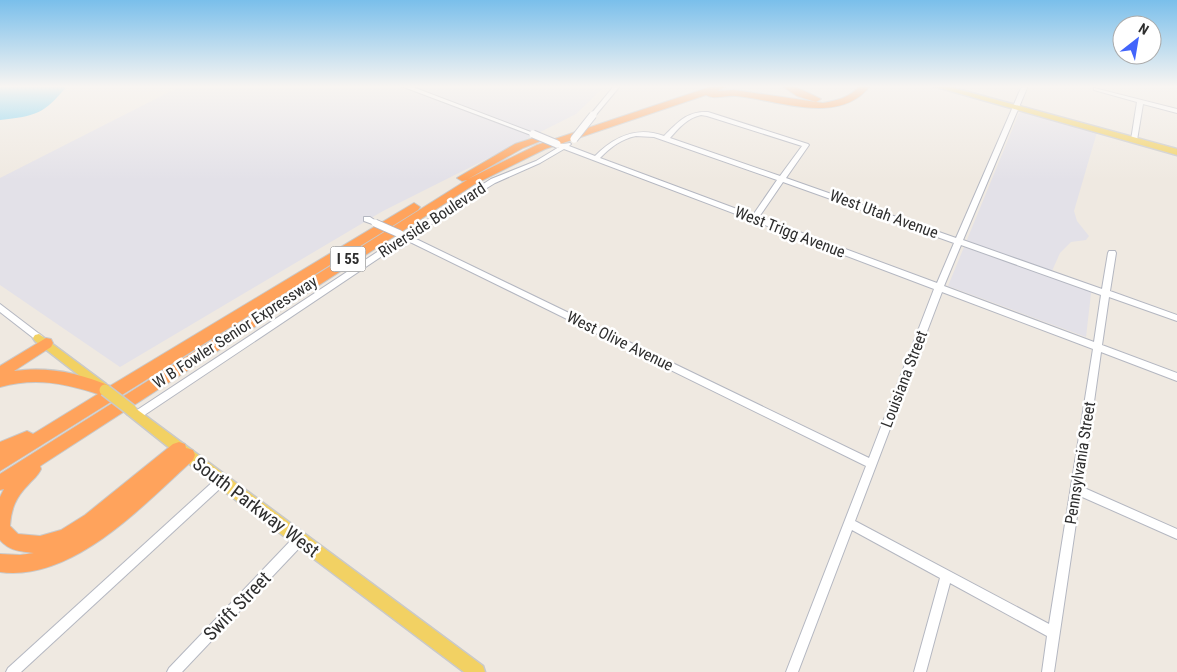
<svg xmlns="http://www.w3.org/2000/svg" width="1177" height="672" viewBox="0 0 1177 672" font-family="'Roboto Condensed',sans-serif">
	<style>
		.industrial { fill: #e3e1e8 }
		.water { fill: #75cff0 }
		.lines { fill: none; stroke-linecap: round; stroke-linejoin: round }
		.minor-casing { stroke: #b4b7c1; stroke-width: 2 }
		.major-casing { stroke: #c9c9c9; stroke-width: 3 }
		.highway-casing { stroke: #c9c9c9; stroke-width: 2 }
		.minor { fill: #fff; fill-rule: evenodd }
		.major { fill: #f2d163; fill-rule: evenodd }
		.highway { fill: #ffa35c; fill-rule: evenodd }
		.minor-bridge-casing { stroke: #b4b7c1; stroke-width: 9; stroke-linecap: butt }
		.major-bridge-casing { stroke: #c9c9c9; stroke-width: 14; stroke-linecap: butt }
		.minor-bridge { stroke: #fff; stroke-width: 7 }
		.major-bridge { stroke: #f2d163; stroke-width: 11 }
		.labels { text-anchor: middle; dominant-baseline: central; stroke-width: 5; stroke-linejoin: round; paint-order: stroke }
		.shield { fill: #fff; stroke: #6d6d6d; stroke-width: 1 }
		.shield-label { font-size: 15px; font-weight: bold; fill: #2e2e2e }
		.street-label { font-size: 16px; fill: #2e2e2e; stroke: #fff }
		.near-street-label { font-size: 19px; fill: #2e2e2e; stroke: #fff }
	</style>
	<rect width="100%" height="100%" fill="#efe9e1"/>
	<g class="industrial">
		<path d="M181 86H605L576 114 383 211 120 367 0 285V178Z"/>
		<path d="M1019 113H1027L1097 132 1074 211 1077 221 1089 236 1086 240 1071 242 1060 253 1052 271 1092 285 1086 337 948 286Z"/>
	</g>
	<path class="water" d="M0 86H67C44 114 36 116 0 120Z"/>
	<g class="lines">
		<g class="minor-casing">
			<g id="minor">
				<path d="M401 86H410L536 134 535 135H531Z"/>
				<path d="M614 86H620L595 116H591V114Z"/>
				<path d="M1024 86 1027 88 963 240 1102 289 1108 253 1109 251H1115L1116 253 1110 291 1177 315V321L1109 297 1102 345 1177 373V381L1101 352 1082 487 1177 529V539L1080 496 1054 672H1042L1047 636 950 583 926 672H914L940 578 852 530 798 672H786L866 466 406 240 140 418 137 419 134 418 132 415 134 412 400 237 396 234 397 232 400 231 405 234 491 179 536 161 559 147 554 144 557 142 563 144 570 143 571 144 569 146 595 156C615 136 637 126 664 136 678 122 687 111 708 112L808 144 809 145 786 178 956 238 1021 88ZM701 115 707 116 802 146 780 176 670 138C679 128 687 118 701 115ZM636 136 654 137 777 180 753 215 600 158C611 147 621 139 636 136ZM564 149 934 289 869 458 412 237 469 199 495 183 540 163ZM783 182 954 243 937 283 759 217ZM961 245 1101 295 1094 342 944 286ZM942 292 1093 349 1049 624 855 521Z"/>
				<path d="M1094 88 1177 109V113L1143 104 1137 140 1136 141H1132L1131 140 1137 102 1094 90Z"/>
				<path d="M364 217H370L379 223 375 225 364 221Z"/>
				<path d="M0 304 42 336 43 338 42 340H36L0 312Z"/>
				<path d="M221 476 225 478 226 481 225 484 21 672H6L8 668 217 478Z"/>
				<path d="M300 534 304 535 306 539 304 543 182 672H167L169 668 296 535Z"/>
			</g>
		</g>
		<g class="major-casing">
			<g id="major">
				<path d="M933 86H946L1177 149V155Z"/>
				<path d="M39 334 106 384 108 387 106 390 102 392 98 390 35 341 33 338 35 335Z"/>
				<path d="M131 405 483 666 485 672H464L216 485 127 414 125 410 127 406Z"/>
			</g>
		</g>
		<g class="highway-casing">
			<g id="highway">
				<path d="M713 86H727L717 91 734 90 823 103C838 100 849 98 860 86H870C839 126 778 100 736 96 726 95 714 100 706 95L545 149 475 184 40 466 41 469C38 476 33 479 28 485 16 497 11 509 10 526L18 534 40 536 61 530 85 515 173 444 179 442 185 444 186 448 193 450 195 455 193 460C143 505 73 582 0 572V554L20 555 34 553C19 551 10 551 0 540V497L4 489 0 490V474L467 180 462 181 457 178 515 144 543 135 548 138 523 148 468 179 537 145Z"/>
				<path d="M782 86H794L821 99 816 102 797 96Z"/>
				<path d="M414 203 420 207 418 210 0 471V442L27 431 33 434 98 394C64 383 35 377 0 387V366L46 338 51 339 53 343 51 347 14 371C47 366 80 373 110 386Z"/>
			</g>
		</g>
		<use href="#minor" class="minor"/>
		<use href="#major" class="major"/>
		<use href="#highway" class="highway"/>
		<g class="minor-bridge-casing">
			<g id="minor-bridge">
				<path d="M533 134 557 144"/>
				<path d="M574 139 593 115"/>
				<path d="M375 223 400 234"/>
			</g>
		</g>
		<g class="major-bridge-casing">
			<path id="major-bridge" d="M105 390 131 410"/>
		</g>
		<use href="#minor-bridge" class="minor-bridge"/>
		<use href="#major-bridge" class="major-bridge"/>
	</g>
	<linearGradient id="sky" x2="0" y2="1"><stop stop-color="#7abfeb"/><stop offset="0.48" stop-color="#f8f5f2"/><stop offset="1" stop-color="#f8f5f2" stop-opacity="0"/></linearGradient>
	<rect width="1177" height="180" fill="url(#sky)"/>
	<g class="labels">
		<rect class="shield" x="330.5" y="246.5" width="35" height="25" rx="4"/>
		<g class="shield-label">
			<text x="348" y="259">I 55</text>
		</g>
		<g class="street-label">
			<text transform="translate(884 214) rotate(20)">West Utah Avenue</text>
			<text transform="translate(432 220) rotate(-33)">Riverside Boulevard</text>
			<text transform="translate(790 232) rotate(21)">West Trigg Avenue</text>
			<text transform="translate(235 332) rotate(-33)">W B Fowler Senior Expressway</text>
			<text transform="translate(620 341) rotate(26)">West Olive Avenue</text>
			<text transform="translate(904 379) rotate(-69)">Louisiana Street</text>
			<text transform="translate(1080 463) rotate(-81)">Pennsylvania Street</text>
		</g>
		<g class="near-street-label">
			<text transform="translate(256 507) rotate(37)">South Parkway West</text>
			<text transform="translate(237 606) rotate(-46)">Swift Street</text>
		</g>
	</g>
	<g transform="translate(1137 40) rotate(31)"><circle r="24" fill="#ffffff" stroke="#ababab"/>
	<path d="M0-4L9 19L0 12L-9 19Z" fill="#4264fb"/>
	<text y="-8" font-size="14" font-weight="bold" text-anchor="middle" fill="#2e2e2e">N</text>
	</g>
</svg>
